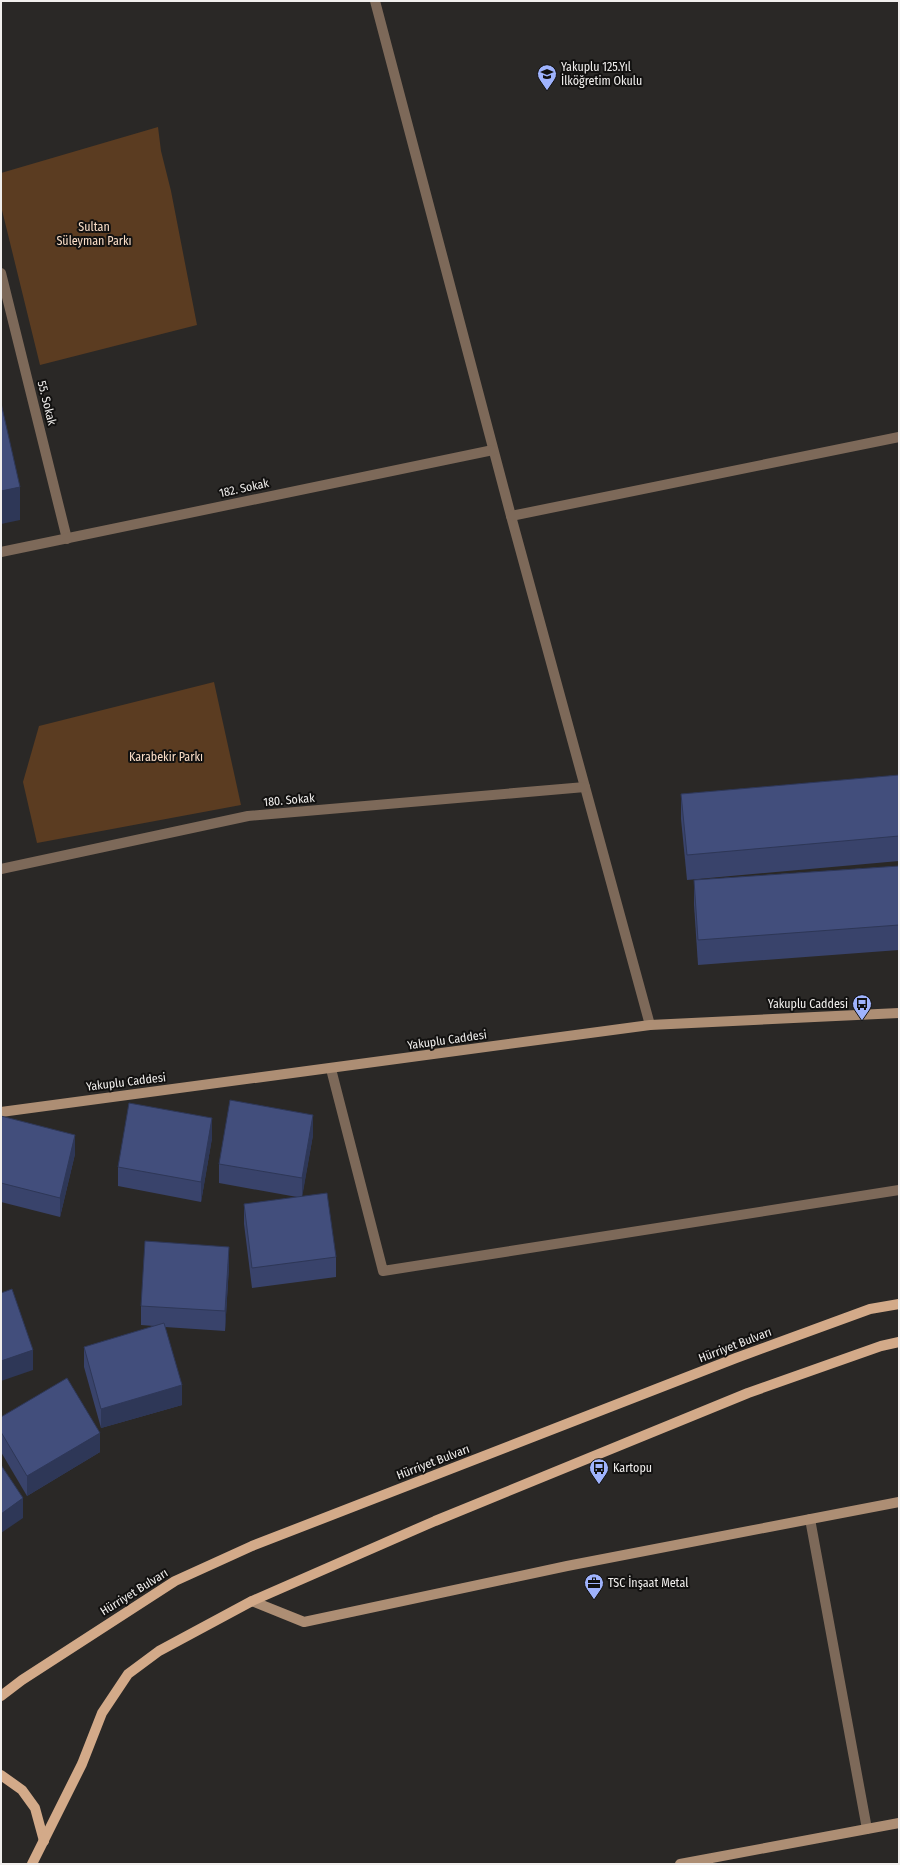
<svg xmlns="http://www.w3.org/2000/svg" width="900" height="1865" viewBox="0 0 900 1865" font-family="'Fira Sans Condensed',sans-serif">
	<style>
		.green { fill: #5b3c21 }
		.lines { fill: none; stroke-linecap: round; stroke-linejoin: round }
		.street { stroke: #7d6959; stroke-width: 10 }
		.secondary { stroke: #ad8e74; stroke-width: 10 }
		.primary { stroke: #d3aa89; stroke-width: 10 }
		.wall { fill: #39436b }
		.shaded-wall { fill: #2e3757 }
		.building { fill: #424e7c; stroke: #2e3757 }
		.labels { text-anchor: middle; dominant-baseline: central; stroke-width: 4; stroke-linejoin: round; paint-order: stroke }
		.poi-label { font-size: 12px; fill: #f1efed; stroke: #121110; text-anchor: start }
		.park-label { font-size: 12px; fill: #f9ddc7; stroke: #121110 }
		.street-label { font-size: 12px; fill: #f1efed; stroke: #121110 }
	</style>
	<rect width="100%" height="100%" fill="#2a2826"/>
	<g class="green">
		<path d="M158 127 161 151 171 191 197 325 40 365 1 206V173Z"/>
		<path d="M214 682 241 805 37 843 23 782 39 726Z"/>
	</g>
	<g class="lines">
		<g class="street">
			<path d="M375 1 511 516 650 1025"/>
			<path d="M1 273 67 539"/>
			<path d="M511 516 899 437"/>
			<path d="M1 552 493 450"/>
			<path d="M1 869 248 816 585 787"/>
			<path d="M331 1069 383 1271 899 1190"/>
			<path d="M810 1519 867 1829"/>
		</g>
		<g class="secondary">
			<path d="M1 1112 650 1025 899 1013"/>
			<path d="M252 1601 304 1622 567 1566 899 1502"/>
			<path d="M680 1864 899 1823"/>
		</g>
		<g class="primary">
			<path d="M1 1696 22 1680 175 1581 252 1546 736 1358 870 1309 899 1304"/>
			<path d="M1 1775 22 1790 35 1808 44 1841"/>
			<path d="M32 1864 82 1764 102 1713 128 1674 159 1651 252 1601 435 1521 748 1393 881 1346 899 1342"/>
		</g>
	</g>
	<g class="wall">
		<path d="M899 775V861L687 880 681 819V794Z"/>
		<path d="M899 866V950L698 965 694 905V880Z"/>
		<path d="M1 1116 75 1154 60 1217 1 1202Z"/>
		<path d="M313 1135 302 1196 336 1257V1277L252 1288 244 1224V1204L297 1197 219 1183V1164Z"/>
		<path d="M212 1138 201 1202 118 1186V1167Z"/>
		<path d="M229 1266 225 1331 165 1327 182 1405 101 1428 84 1367V1347L154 1326 141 1325V1306Z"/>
		<path d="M1 1417 100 1452 27 1496 1 1452Z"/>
	</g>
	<g class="shaded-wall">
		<path d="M20 487V520L1 524V491Z"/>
		<path d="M313 1115V1135L302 1198V1178Z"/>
		<path d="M212 1118V1138L201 1202V1182Z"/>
		<path d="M75 1135V1154L60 1217V1198Z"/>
		<path d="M229 1247V1266L225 1331V1311Z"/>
		<path d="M33 1350V1370L1 1381V1361Z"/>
		<path d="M182 1385V1405L101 1428V1409Z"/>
		<path d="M100 1433V1452L27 1496V1476Z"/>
		<path d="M23 1498V1518L1 1533V1514Z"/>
	</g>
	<g class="building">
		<path d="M1 403 20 487 1 491Z"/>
		<path d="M899 775V836L687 855 681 794Z"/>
		<path d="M899 866V925L698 940 694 880Z"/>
		<path d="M230 1100 313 1115 302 1178 219 1164Z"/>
		<path d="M129 1103 212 1118 201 1182 118 1167Z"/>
		<path d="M1 1116 75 1135 60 1198 1 1183Z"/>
		<path d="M327 1193 336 1257 252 1268 244 1204Z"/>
		<path d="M145 1241 229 1247 225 1311 141 1306Z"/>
		<path d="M12 1289 33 1350 1 1361V1293Z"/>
		<path d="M164 1323 182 1385 101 1409 84 1347Z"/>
		<path d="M67 1378 100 1433 27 1476 1 1432V1417Z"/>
		<path d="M1 1465 23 1498 1 1514Z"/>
	</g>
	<defs>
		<g id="school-pin" transform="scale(1)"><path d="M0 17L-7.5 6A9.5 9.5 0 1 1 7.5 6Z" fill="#9fb3fd" stroke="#121110"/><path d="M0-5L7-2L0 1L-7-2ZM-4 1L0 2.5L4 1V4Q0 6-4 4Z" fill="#111"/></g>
		<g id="bus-pin" transform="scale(1)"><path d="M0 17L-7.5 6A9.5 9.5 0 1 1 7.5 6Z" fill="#9fb3fd" stroke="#121110"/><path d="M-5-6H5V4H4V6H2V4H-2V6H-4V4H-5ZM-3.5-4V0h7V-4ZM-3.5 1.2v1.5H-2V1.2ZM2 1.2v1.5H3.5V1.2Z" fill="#111"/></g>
		<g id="office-pin" transform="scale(1)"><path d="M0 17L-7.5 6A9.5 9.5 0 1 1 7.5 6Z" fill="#9fb3fd" stroke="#121110"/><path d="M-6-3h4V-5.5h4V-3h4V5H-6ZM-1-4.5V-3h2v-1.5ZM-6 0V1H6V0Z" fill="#111"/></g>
	</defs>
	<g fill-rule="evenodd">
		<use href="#school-pin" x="547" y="74"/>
		<use href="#bus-pin" x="862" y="1004"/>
		<use href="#bus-pin" x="599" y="1468"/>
		<use href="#office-pin" x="594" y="1583"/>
	</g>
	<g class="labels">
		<g class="poi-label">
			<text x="561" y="67">Yakuplu 125.Yıl<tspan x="561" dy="14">İlköğretim Okulu</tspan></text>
			<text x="848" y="1004" text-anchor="end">Yakuplu Caddesi</text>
			<text x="613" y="1468">Kartopu</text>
			<text x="608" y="1583">TSC İnşaat Metal</text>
		</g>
		<g class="park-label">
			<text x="94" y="227">Sultan<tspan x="94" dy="14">Süleyman Parkı</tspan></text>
			<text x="166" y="757">Karabekir Parkı</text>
		</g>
		<g class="street-label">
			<text transform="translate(47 403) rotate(76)">55. Sokak</text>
			<text transform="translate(244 488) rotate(-12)">182. Sokak</text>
			<text transform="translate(289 800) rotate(-5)">180. Sokak</text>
			<text transform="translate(447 1040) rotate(-8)">Yakuplu Caddesi</text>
			<text transform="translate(126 1082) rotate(-7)">Yakuplu Caddesi</text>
			<text transform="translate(735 1345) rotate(-21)">Hürriyet Bulvarı</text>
			<text transform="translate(433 1462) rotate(-21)">Hürriyet Bulvarı</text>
			<text transform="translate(134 1592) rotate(-32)">Hürriyet Bulvarı</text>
		</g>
	</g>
	<rect width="900" height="1865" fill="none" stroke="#f1efed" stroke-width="4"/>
</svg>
